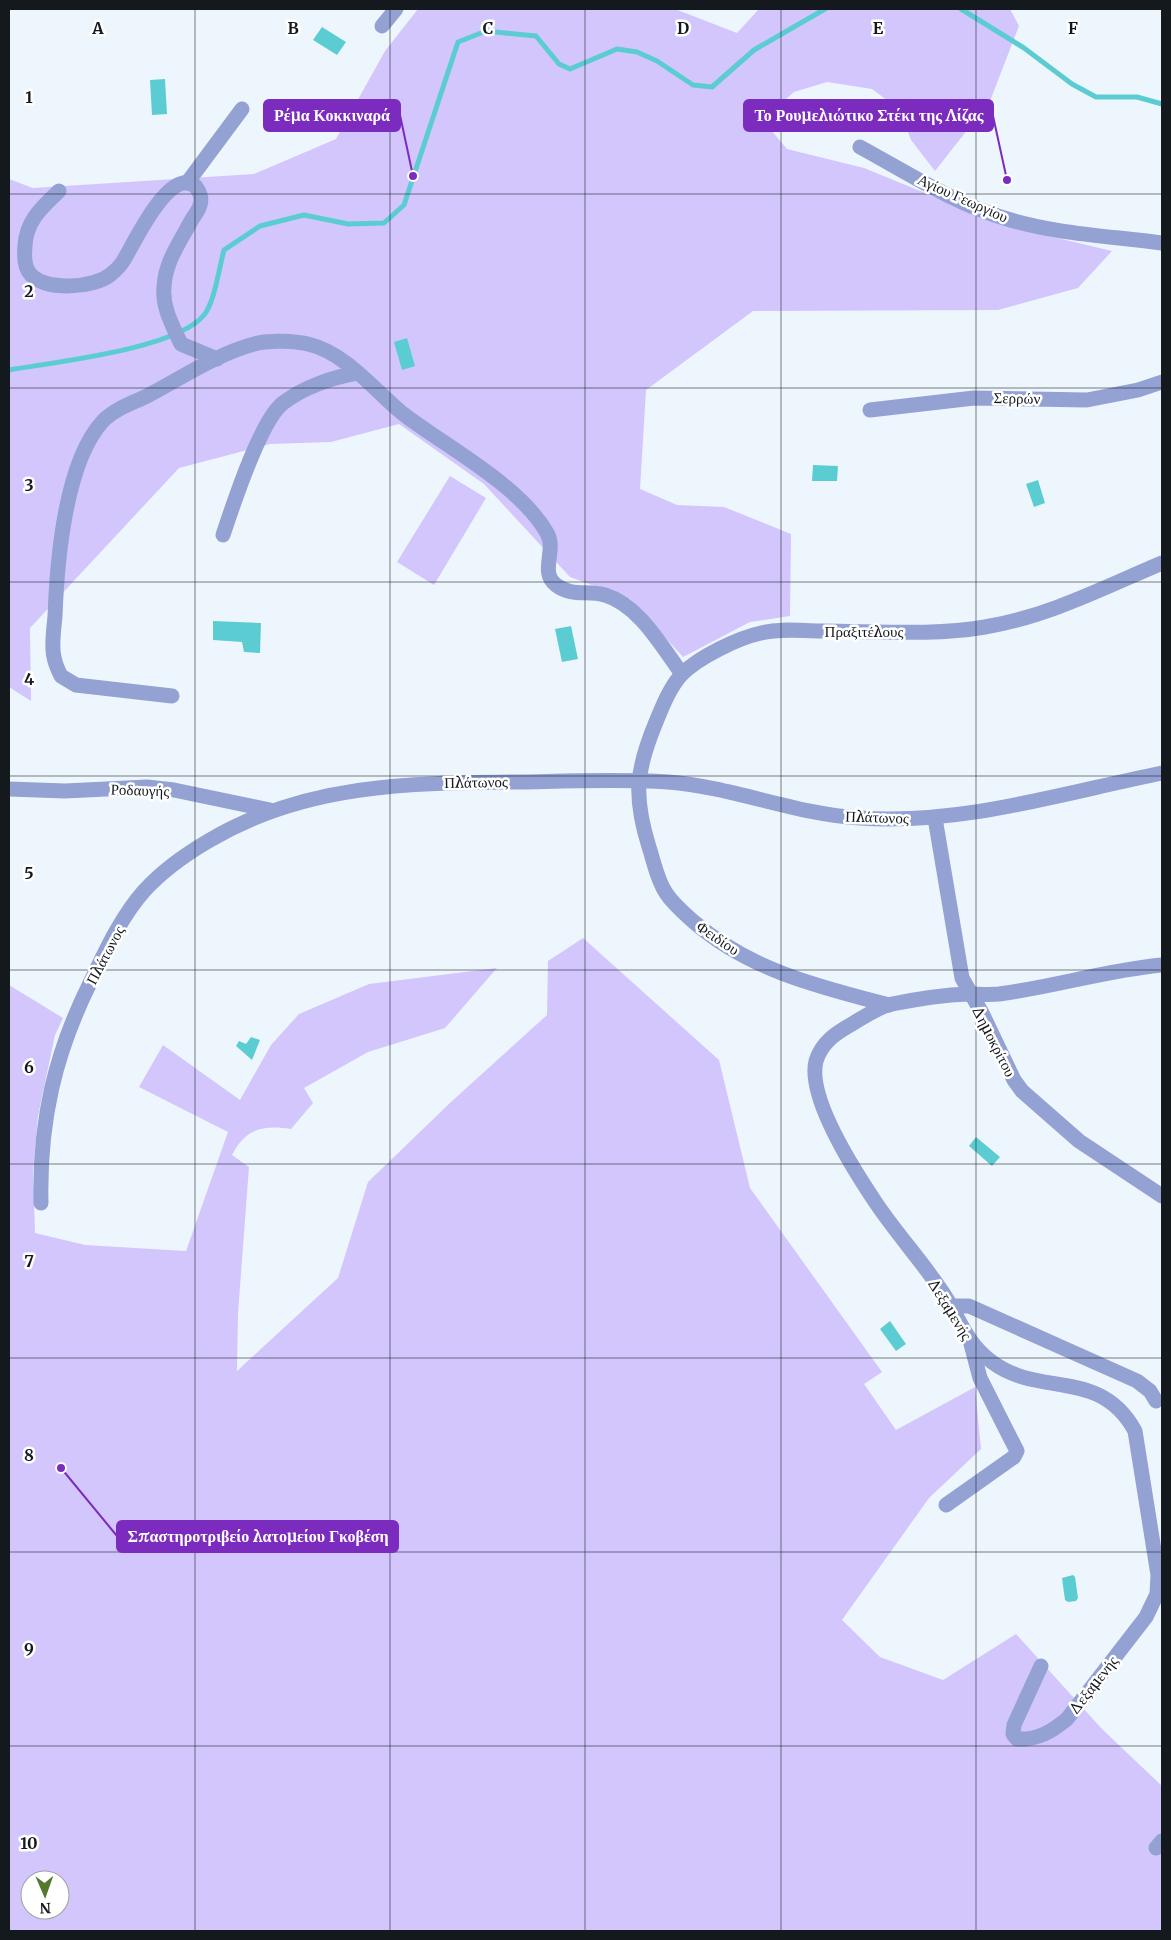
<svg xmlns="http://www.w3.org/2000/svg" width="1171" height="1940" viewBox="0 0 1171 1940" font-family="Merriweather,serif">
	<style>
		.green { fill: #d2c6fc; fill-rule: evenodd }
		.water { fill: #5cccd3 }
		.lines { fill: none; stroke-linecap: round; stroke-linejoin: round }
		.stream { stroke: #5cccd3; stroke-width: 5 }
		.minor { stroke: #94a2d3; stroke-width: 15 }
		.grid { fill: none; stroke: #14191d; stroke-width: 1; stroke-opacity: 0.55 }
		.labels { text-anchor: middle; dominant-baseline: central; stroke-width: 5; stroke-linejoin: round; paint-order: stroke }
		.street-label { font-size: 15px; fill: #14191d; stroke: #fff }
		.grid-label { font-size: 16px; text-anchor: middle; font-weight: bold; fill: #14191d; stroke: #fff; stroke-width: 5; stroke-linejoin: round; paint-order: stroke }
		.leader { fill: none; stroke: #7b2cbf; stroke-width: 2 }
		.callout-dot { fill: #7b2cbf; stroke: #fff; stroke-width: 2 }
		.callout { fill: #7b2cbf; stroke: #7b2cbf; stroke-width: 2 }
		.callout-label { font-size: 16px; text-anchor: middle; font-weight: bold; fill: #fff }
	</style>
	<rect width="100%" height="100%" fill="#eef6fd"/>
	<g class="green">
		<path d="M418 9H675L737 33 759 9H1010L1019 26 990 101 935 171 911 140 899 109 872 89 827 82 794 92 777 107 771 130 787 149 864 168 1006 226 1112 251 1078 288 998 310 753 311 646 390 640 489 677 505 724 507 791 534 790 616 750 622 683 657 630 599 570 577 484 484 399 424 331 442 270 444 179 468 30 628 31 701 9 687V179L33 188 254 174 336 139 385 51Z"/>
		<path d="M450 476 486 498 434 585 397 562Z"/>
		<path d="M583 938 719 1060 750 1188 882 1372 864 1384 896 1430 975 1387 981 1449 929 1498 842 1620 880 1657 943 1680 1016 1634 1102 1729 1162 1786V1931H9V985L63 1018 55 1035 38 1116 33 1172 35 1233 85 1245 186 1251 228 1132 139 1087 163 1045 240 1100 271 1045 299 1014 369 984 497 968 445 1028 368 1052 304 1088 313 1103 291 1129C263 1125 246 1128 232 1155L249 1167 238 1313 237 1371 338 1278 368 1182 451 1102 547 1015 548 961ZM30 1880H60V1910H30Z"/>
	</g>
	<g class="water">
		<path d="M322 27 346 42 337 55 313 40Z"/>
		<path d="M165 79 167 114 152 115 150 80Z"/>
		<path d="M407 338 415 366 402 370 394 342Z"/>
		<path d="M813 465 838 466 837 481H812Z"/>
		<path d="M1038 480 1045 503 1034 507 1026 484Z"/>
		<path d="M213 621 261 623 260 653 244 652 242 642 213 640Z"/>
		<path d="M571 626 578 659 562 662 555 629Z"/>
		<path d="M251 1037 260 1040 252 1060 236 1046 239 1041 246 1044Z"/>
		<path d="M976 1137 1000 1157 992 1166 969 1146Z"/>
		<path d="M890 1321 906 1344 896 1351 880 1329Z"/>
		<path d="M1073 1575 1075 1577 1078 1598 1076 1601 1068 1602 1065 1600 1062 1578Z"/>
	</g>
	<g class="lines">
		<g class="stream">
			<path d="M961 9 1024 48 1072 84 1096 97H1137L1162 104"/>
			<path d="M9 370C54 362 177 349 204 315 215 301 219 268 224 250L260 226 304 215 348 224 384 223 404 205 458 42 486 31 536 36 559 64 570 69 617 49 637 52 657 61 693 85 712 87 754 50 825 9"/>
		</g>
		<g class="minor">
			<path d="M382 26 396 9"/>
			<path d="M860 147C906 172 953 203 1004 218 1054 234 1110 236 1162 243"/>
			<path d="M187 183 242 109"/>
			<path d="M59 191C42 207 26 221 25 246 24 256 24 268 31 275 48 291 93 288 110 275 115 271 122 264 125 258 133 245 171 163 196 187 200 192 202 199 200 205 199 210 194 216 191 221 180 242 165 262 164 287 162 308 173 326 181 344L217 359"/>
			<path d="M870 410 974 398 1087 400 1138 390 1162 382"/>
			<path d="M223 535C233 505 260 421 283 403 304 387 333 377 358 373"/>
			<path d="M172 696 76 685 61 676C58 670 55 664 54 657 51 645 54 629 55 616 57 562 65 462 103 421 114 409 133 403 147 396 183 377 218 353 258 343 272 340 294 341 308 344 346 353 374 390 402 413 446 447 520 485 547 533 557 550 539 572 556 585 572 597 587 590 605 595 639 605 662 647 682 674"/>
			<path d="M9 789 65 791 147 787 174 790 270 810"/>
			<path d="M935 818 962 978 982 1013 1014 1080 1022 1091 1079 1141 1162 1196"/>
			<path d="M889 1005C820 987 749 970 694 922 684 913 673 904 666 893 657 880 654 862 649 847 633 796 636 770 656 722 663 705 670 687 682 674 699 657 738 638 761 633 780 628 802 631 821 631 875 631 932 636 985 627 1047 617 1105 587 1162 563"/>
			<path d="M41 1203C39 1121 55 1053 91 981 106 950 121 917 144 891 163 870 186 854 210 840 307 783 412 783 521 782 570 781 619 779 668 782 733 787 794 814 860 818 962 825 1063 793 1162 773"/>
			<path d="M951 1306H969L1137 1381 1150 1391 1156 1401"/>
			<path d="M946 1505 1014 1457 1017 1451 980 1378 971 1344"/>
			<path d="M1041 1666 1014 1725 1013 1734 1017 1739C1038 1740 1051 1732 1067 1719L1146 1617 1157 1594 1158 1575 1135 1431C1100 1367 1040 1398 992 1362 965 1342 961 1320 943 1293 922 1261 895 1232 874 1200 854 1170 807 1097 816 1061 822 1042 836 1033 852 1024 864 1017 878 1007 892 1004 917 999 942 995 968 994 978 994 989 995 999 994 1054 987 1107 970 1162 965"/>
			<path d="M1156 1848 1162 1841"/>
		</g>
	</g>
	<path class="grid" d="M195 9V1931M390 9V1931M585 9V1931M781 9V1931M976 9V1931M9 194H1162M9 388H1162M9 582H1162M9 776H1162M9 970H1162M9 1164H1162M9 1358H1162M9 1552H1162M9 1746H1162"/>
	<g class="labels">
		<g class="street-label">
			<text transform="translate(963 198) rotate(24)">Αγίου Γεωργίου</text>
			<text transform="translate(1017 398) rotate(1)">Σερρών</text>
			<text x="864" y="631">Πραξιτέλους</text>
			<text transform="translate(476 782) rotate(-1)">Πλάτωνος</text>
			<text transform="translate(140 790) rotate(2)">Ροδαυγής</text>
			<text transform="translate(877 817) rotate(2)">Πλάτωνος</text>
			<text transform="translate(718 938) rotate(34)">Φειδίου</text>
			<text transform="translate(105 955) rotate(-62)">Πλάτωνος</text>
			<text transform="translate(994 1041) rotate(63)">Δημοκρίτου</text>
			<text transform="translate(950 1309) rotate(58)">Δεξαμενής</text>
			<text transform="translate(1093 1685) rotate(-52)">Δεξαμενής</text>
		</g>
	</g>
	<g class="grid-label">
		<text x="98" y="34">A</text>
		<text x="293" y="34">B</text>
		<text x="488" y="34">C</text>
		<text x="683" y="34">D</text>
		<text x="878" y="34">E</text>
		<text x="1073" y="34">F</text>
		<text x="29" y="103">1</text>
		<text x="29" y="297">2</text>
		<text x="29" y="491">3</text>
		<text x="29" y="685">4</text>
		<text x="29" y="879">5</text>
		<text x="29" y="1073">6</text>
		<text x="29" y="1267">7</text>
		<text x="29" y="1461">8</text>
		<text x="29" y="1655">9</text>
		<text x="29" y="1849">10</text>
	</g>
	<path class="leader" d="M413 176L400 115M1007 180L993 116M61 1468L117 1536"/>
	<g class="callout-dot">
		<circle cx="413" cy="176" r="5"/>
		<circle cx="1007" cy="180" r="5"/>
		<circle cx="61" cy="1468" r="5"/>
	</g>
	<g class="callout">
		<rect x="264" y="100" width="136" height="31" rx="5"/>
		<rect x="744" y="100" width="249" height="31" rx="5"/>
		<rect x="117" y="1521" width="281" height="31" rx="5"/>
	</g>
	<g class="callout-label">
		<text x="332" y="121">Ρέμα Κοκκιναρά</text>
		<text x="869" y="121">Το Ρουμελιώτικο Στέκι της Λίζας</text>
		<text x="258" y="1542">Σπαστηροτριβείο λατομείου Γκοβέση</text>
	</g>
	<rect width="1171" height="1940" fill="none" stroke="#14191d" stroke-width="20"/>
	<g transform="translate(45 1895) rotate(178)"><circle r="24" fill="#ffffff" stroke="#a1a3a5"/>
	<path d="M0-4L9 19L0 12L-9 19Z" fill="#55772e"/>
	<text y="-8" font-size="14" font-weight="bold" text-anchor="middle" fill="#14191d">N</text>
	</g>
</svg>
